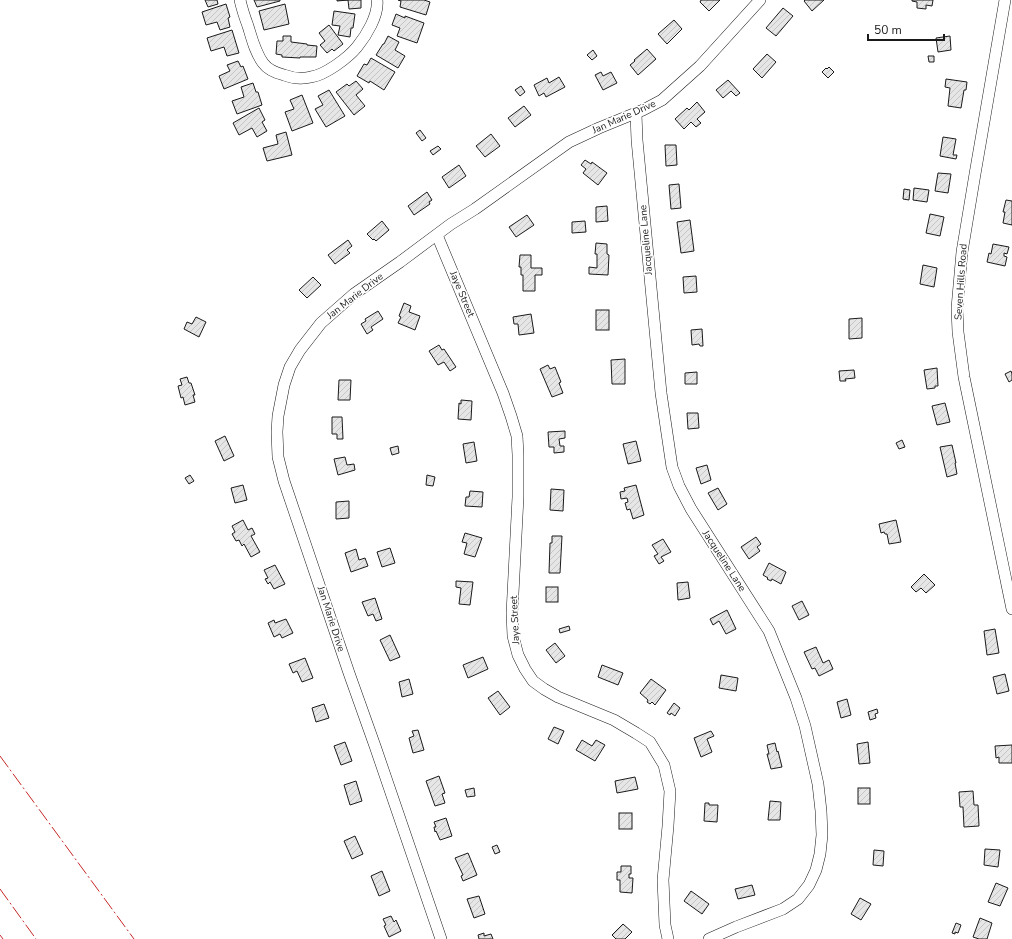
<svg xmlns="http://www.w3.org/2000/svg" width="1012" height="939" viewBox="0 0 1012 939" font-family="'Nunito Sans',sans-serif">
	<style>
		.building { fill: url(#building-hatch); stroke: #1a1a1a }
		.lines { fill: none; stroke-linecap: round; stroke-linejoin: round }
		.minor-casing { stroke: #1a1a1a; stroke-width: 12 }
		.minor { stroke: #fff; stroke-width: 11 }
		.power { stroke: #c62828; stroke-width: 1; stroke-dasharray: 14 3 2 3; stroke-linecap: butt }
		.labels { text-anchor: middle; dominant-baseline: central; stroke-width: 3; stroke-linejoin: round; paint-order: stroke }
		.street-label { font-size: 10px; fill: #1a1a1a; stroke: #fff }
	</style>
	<defs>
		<pattern id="building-hatch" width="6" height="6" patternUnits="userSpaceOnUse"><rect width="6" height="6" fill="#e6e6e6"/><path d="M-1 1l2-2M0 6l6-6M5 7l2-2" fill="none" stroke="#c5c5c5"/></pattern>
	</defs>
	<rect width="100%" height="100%" fill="#fff"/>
	<g class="building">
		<path d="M205 0H217L218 4 208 7Z"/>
		<path d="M254 0H280V1L257 7Z"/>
		<path d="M337 0H361V8L349 9 348 0 337 1Z"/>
		<path d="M398 0H424L430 2 426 15 400 7 401 1Z"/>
		<path d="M701 0H720L709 11 700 2Z"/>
		<path d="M805 0H824L812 11 804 1Z"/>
		<path d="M912 0H933L932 6 926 5V9L917 8V2L912 1Z"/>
		<path d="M226 4 230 17 228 18 230 27 220 30 217 22 206 25 202 12Z"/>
		<path d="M285 4 289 24 264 30 259 11Z"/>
		<path d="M783 8 793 16 776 36 766 28Z"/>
		<path d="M334 11 355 14 353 28H351L350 37 338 35 340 26 332 25Z"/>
		<path d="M396 14 405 18V16L424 23 417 43 397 36 400 28 392 25Z"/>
		<path d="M674 20 682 29 667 44 658 34Z"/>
		<path d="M329 25 343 44 334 51 332 49 327 53 320 45 325 41 319 33Z"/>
		<path d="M232 30 239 53 227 56 224 47 211 51 207 38Z"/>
		<path d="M283 36H291V42L307 44V45L317 46 316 57H300V58L282 57V55L276 54 277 41H283Z"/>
		<path d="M388 36 399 42 395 50 405 56 398 68 376 55 383 44H384Z"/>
		<path d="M950 36 951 50 938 52 936 38Z"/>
		<path d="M647 49 656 59 638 75 630 65 635 61 634 60Z"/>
		<path d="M593 50 597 56 592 60 587 55Z"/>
		<path d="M767 54 776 62 762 78 753 69Z"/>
		<path d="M928 56H934V62H929Z"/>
		<path d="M371 58 395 72 384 90 370 81 369 83 357 76 364 64 367 65Z"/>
		<path d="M238 61 241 67 243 66 248 79 224 89 219 76 230 71 227 65Z"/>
		<path d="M829 67 834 72 828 78 822 72 826 68 827 69Z"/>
		<path d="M601 72 603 76 611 72 617 83 603 90 595 75Z"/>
		<path d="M559 77 565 87 546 97 544 93 539 96 534 85 547 78 549 83Z"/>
		<path d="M946 79 967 82 966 90H964L961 108 948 106 950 88 945 87Z"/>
		<path d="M728 80 740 93 736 96 731 91 723 98 716 90Z"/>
		<path d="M356 81 363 89 356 95 365 106 354 115 336 92 347 84 349 86Z"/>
		<path d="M253 83 256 92H258L262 105 237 114 232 101 244 97 241 87Z"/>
		<path d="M521 86 525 92 520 96 515 90Z"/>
		<path d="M329 90 345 116 326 127 315 109 323 105 318 96Z"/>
		<path d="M302 95 313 123 292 131 285 112 294 109 290 100Z"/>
		<path d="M697 102 705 112 697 119 701 123 696 127 691 122 684 129 675 119 687 108 689 110Z"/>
		<path d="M524 106 531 115 515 127 508 118Z"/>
		<path d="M259 108 265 120 262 122 267 131 257 137 252 128 239 135 233 123Z"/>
		<path d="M420 130 426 138 422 141 416 133Z"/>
		<path d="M286 132 292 155 267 161 263 148 278 144 276 135Z"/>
		<path d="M491 134 500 146 485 157 476 146Z"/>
		<path d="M943 137 956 139 953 155H957L956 159 940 156Z"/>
		<path d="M665 145H676L677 165 666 166Z"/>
		<path d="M438 146 441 149 433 155 430 151Z"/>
		<path d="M585 160 591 164 592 162 607 173 598 185 583 173 586 169 581 165Z"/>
		<path d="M459 165 466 176 449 188 442 177Z"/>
		<path d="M938 173 951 174 948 193 935 191Z"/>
		<path d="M679 184 681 208 671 209 669 185Z"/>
		<path d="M914 188 929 190 927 202 913 200Z"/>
		<path d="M904 189 910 190 909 200 903 199Z"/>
		<path d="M427 192 432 200 429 202 430 204 414 215 408 206Z"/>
		<path d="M1006 200 1012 201V225L1003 223 1005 212H1003Z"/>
		<path d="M607 206 608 221 596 222V207Z"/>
		<path d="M930 214 944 217 940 236 926 233Z"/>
		<path d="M527 215 534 225 516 237 509 227Z"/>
		<path d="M690 220 694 251 681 253 677 222Z"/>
		<path d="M382 221 389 230 376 241 374 239 373 240 367 234Z"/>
		<path d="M585 221 586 232 572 233V222Z"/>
		<path d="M348 240 352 246 347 250 350 253 335 264 328 255Z"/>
		<path d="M596 243 607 244V254L609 255 608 275 589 274V267L597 268V254H595Z"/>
		<path d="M993 244 1009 247 1007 254 1004 253V256L1007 257 1005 266 987 262 989 253 991 254Z"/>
		<path d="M520 255H531V268H542V275H535V291H523V275H521V267H519Z"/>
		<path d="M923 265 937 268 934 287 920 284Z"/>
		<path d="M696 276 697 292 684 293 683 277Z"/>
		<path d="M313 277 321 285 307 298 299 290Z"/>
		<path d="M404 303 411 306 409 312 420 316 415 330 398 323 401 317 399 316Z"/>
		<rect x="596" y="310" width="13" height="20"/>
		<path d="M378 311 383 319 371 327 373 330 367 334 361 324 366 321 365 319Z"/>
		<path d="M531 314 534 333 519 335 518 324H514L513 317Z"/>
		<path d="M196 317 206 322 199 337 184 329 187 322 192 324Z"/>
		<path d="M862 318V338L849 339V319Z"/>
		<path d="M702 329 703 346H700L699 344 692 345 691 330Z"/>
		<path d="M439 345 442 350 444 349 456 367 450 371 444 362 438 365 429 351Z"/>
		<path d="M625 359V384H612L611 360Z"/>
		<path d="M548 365 550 369 555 367 561 382 559 383 563 393 552 397 540 369Z"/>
		<path d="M937 368 938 386H935V388L927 389 924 370Z"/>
		<path d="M854 370 855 378 845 379 846 381H840L839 371Z"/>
		<path d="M1011 371 1012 374V380L1009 382 1005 374Z"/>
		<path d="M697 372V384H685V373Z"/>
		<path d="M187 377 189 383H191L195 395H193L195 402 185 405 183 397 181 398 178 386 182 385 180 379Z"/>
		<path d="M339 380H351L350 400H338Z"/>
		<path d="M461 400 472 401 471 420 458 419 459 403 461 404Z"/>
		<path d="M945 403 950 422 937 425 932 406Z"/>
		<path d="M687 413H698L699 428 688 429Z"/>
		<path d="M332 417H342L343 439H337V434H332Z"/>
		<path d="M565 431V438L559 439 560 446H564V452L554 453V447H549L548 432Z"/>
		<path d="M225 436 234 456 224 461 215 441Z"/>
		<path d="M902 440 905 447 899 449 896 443Z"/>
		<path d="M636 441 641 461 628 464 623 444Z"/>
		<path d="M474 442 477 461 466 463 463 444Z"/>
		<path d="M952 445 956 463H955L957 474 947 477 940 447Z"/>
		<path d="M398 446 399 453 392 455 390 448Z"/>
		<path d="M345 457 347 465 354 464 355 470 338 475 334 459Z"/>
		<path d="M707 465 711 480 701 484 696 468Z"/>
		<path d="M190 475 194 481 189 484 185 478Z"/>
		<path d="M427 475 435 477 433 486 426 485Z"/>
		<path d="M243 485 247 500 235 503 231 488Z"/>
		<path d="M636 485 644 515 633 519 630 509 627 510 625 503 628 502 627 498 621 499 620 492 625 491 624 488Z"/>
		<path d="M718 488 727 504 718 510 708 493Z"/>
		<path d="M551 489 564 490 563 511 550 510Z"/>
		<path d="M470 491 483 492 482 507 465 506 466 497H469Z"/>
		<path d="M349 501V518L336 519V502Z"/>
		<path d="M243 520 248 530 252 528 255 534 251 536 260 552 251 557 244 544 242 546 239 540 236 541 232 534 235 532 232 526Z"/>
		<path d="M896 520 901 542 889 544 887 534H885L884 532 881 533 879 524Z"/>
		<path d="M465 533 482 538 475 557 464 554 467 543 462 542Z"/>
		<path d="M552 536H562L560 573H549L550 543H552Z"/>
		<path d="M756 537 761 544 757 547 760 551 749 559 741 547Z"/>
		<path d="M663 539 671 552 661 557 664 561 659 564 654 556 658 554 652 545Z"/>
		<path d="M390 548 395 563 382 567 377 552Z"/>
		<path d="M356 549 359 560 365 558 368 566 351 572 345 553Z"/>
		<path d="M769 563 786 572 781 584 772 579 771 581 767 579 768 578 763 575Z"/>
		<path d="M275 565 285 584 274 589 270 582 268 584 265 579 268 578 264 570Z"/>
		<path d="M924 574 935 585 926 593 921 588 916 592 911 587Z"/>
		<path d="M456 581 473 582 470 605 459 604 461 588 456 587Z"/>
		<path d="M688 582 690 598 678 600 677 583Z"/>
		<rect x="546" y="587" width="12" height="15"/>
		<path d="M375 598 382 619 376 621 373 614 368 616 362 602Z"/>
		<path d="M802 601 809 615 799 620 792 606Z"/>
		<path d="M727 610 736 629 726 634 719 621 713 625 710 619Z"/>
		<path d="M286 619 293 633 282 638 280 634 274 637 268 623 274 620 275 623Z"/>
		<path d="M569 626 570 630 560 633 559 629Z"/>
		<path d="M995 629 999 653 987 655 984 631Z"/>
		<path d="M390 635 400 657 390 661 380 640Z"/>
		<path d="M555 643 565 656 556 663 546 650Z"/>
		<path d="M816 647 823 663 829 660 833 669 819 676 815 668 812 669 804 652Z"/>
		<path d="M483 657 488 669 468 678 463 665Z"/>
		<path d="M305 658 313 678 302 682 297 671 293 673 289 664Z"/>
		<path d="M602 665 623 673 618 685 598 677Z"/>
		<path d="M1005 674 1009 691 997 694 993 677Z"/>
		<path d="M721 675 738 678 736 691 719 688Z"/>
		<path d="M409 679 413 694 402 697 399 682Z"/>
		<path d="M651 679 666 690 655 705 652 702 650 704 647 702 648 700 640 693Z"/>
		<path d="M498 691 510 707 500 715 488 698Z"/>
		<path d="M847 699 851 715 841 718 837 702Z"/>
		<path d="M674 703 680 708 675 716 671 713 670 715 667 713Z"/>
		<path d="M324 704 329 718 316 722 312 708Z"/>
		<path d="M877 709 878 713 875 714 876 718 870 720 868 712Z"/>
		<path d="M554 727 564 731 558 744 548 739Z"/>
		<path d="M418 730 424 750 413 753 409 738 414 736 412 731Z"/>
		<path d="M711 731 714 736 707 739 712 752 701 757 694 738Z"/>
		<path d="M582 740 592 746 596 740 605 745 595 761 576 750Z"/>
		<path d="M345 742 352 761 341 765 334 746Z"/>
		<path d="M868 742 870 763 859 764 857 744Z"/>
		<path d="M775 743 777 752 778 751 782 767 771 769 767 754H769L767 745Z"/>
		<path d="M1012 745V763H999V757L996 758 995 746Z"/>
		<path d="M439 776 445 793 442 794 445 803 435 806 426 781Z"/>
		<path d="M635 777 638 789 617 793 615 781Z"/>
		<path d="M356 781 362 801 350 805 344 785Z"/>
		<path d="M474 788 475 796 467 797 465 790Z"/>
		<rect x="858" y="788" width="12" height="16"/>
		<path d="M973 791 974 805H978L979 826 964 827 963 807H960L959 792Z"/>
		<path d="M770 801 781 802 780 820H768Z"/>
		<path d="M705 803H709V805H718L717 822 704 821Z"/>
		<rect x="619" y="813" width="13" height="16"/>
		<path d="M446 818 452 836 440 840 436 831 435 832 434 827H436L434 822Z"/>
		<path d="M355 836 363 854 352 859 344 841Z"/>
		<path d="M497 845 500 852 495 854 492 847Z"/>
		<path d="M985 849 1000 850 998 867 984 865Z"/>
		<path d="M874 850 884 851 883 866 873 865Z"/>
		<path d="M468 853 477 875 463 881 461 876 463 875 455 858Z"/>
		<path d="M621 866H631V874H629V878H633L632 893 620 892V880H617V872H621Z"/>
		<path d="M382 871 390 891 379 896 371 876Z"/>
		<path d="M996 883 1008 888 1000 906 988 902Z"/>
		<path d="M752 885 755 895 738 899 735 889Z"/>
		<path d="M691 891 709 904 702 914 684 901Z"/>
		<path d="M479 896 485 914 474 918 467 899Z"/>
		<path d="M860 898 871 904 861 920 851 914Z"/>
		<path d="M391 916 394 922 396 920 401 931 389 937 384 926 386 925 383 919Z"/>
		<path d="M980 918 992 923 987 939H979L973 937Z"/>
		<path d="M956 923 961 925 958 933 955 932V934L952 933Z"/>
		<path d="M623 924 632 932 625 939H616L612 935Z"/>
		<path d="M484 933V936L491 934 493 939H479L478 935Z"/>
	</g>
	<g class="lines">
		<g class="minor-casing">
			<g id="minor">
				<path d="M240 0C242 9 245 18 248 26 252 39 255 52 263 63 268 70 276 73 284 75 292 78 303 79 311 77 325 75 348 58 357 47 366 36 379 15 377 0"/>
				<path d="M1005 0 975 174 962 252 957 308 958 332 964 377 1012 609"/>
				<path d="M636 114 637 140 661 393 672 467 679 486 691 509 769 631 796 698 805 726 818 784 821 811 822 835 820 854 816 870 809 885 798 899 783 909 736 927 709 939"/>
				<path d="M437 235 503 393 511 416 517 436 518 455V497L512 613 513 636 518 655 525 669 533 681 544 689 558 697 614 720 636 733 650 742 664 765 670 791 668 826 663 880 665 925 668 939"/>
				<path d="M441 939 375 746 349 673 284 481 278 457 277 432 278 416 284 385 290 367 300 350 321 323 354 294 400 262 451 224 475 209 569 142 599 128 643 110 662 100 700 66 760 0"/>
			</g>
		</g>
		<use href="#minor" class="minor"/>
		<g class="power">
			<path d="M0 756 134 939"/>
			<path d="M0 889 36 939"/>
			<path d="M0 935 3 939"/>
		</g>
	</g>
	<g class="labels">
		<g class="street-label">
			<text transform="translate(624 117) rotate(-24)">Jan Marie Drive</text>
			<text transform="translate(646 240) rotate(-95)">Jacqueline Lane</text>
			<text transform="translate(961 282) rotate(-86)">Seven Hills Road</text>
			<text transform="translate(462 294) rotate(67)">Jaye Street</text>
			<text transform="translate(355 296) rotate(-38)">Jan Marie Drive</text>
			<text transform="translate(724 561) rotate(57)">Jacqueline Lane</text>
			<text transform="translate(331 619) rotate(72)">Jan Marie Drive</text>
			<text transform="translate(515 620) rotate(-93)">Jaye Street</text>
		</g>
	</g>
	<path d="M868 34v6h76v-6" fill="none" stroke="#1a1a1a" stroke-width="2"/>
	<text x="874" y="34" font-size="12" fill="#1a1a1a" stroke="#ffffff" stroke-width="3" paint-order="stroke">50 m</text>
</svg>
